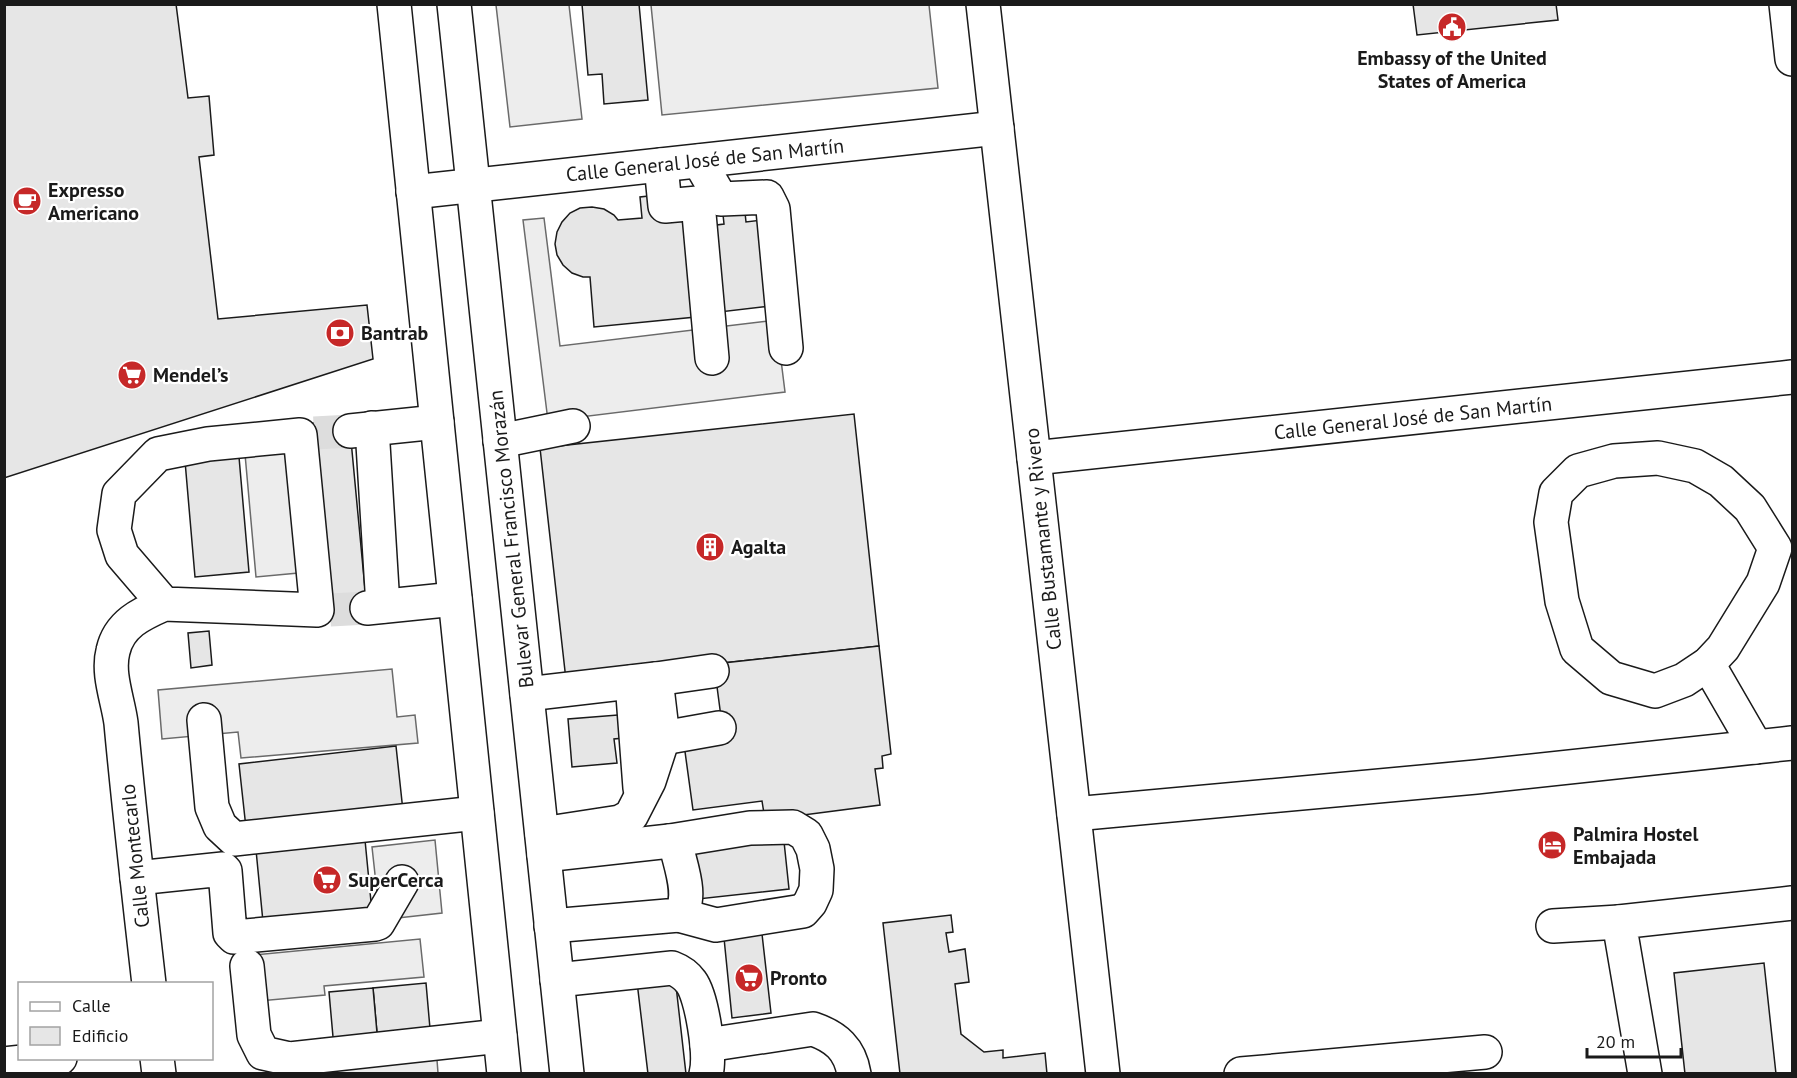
<svg xmlns="http://www.w3.org/2000/svg" width="1797" height="1078" viewBox="0 0 1797 1078" font-family="'PT Sans',sans-serif">
	<style>
		.built { fill: #ededed; stroke: #6a6a6a; stroke-width: 1.5 }
		.building { fill: #e6e6e6; stroke: #1a1a1a; stroke-width: 1.5 }
		.lines { fill: none; stroke-linecap: round; stroke-linejoin: round }
		.minor-tunnel { stroke: #ddd; stroke-width: 33; stroke-dasharray: 33 16; stroke-linecap: butt }
		.minor-casing { stroke: #1a1a1a; stroke-width: 36 }
		.major-casing { stroke: #1a1a1a; stroke-width: 36 }
		.minor { stroke: #fff; stroke-width: 33 }
		.major { stroke: #fff; stroke-width: 33 }
		.labels { text-anchor: middle; dominant-baseline: central; stroke-width: 4.5; stroke-linejoin: round; paint-order: stroke }
		.poi-label { font-size: 20px; font-weight: bold; fill: #1a1a1a; stroke: #fff; text-anchor: start }
		.street-label { font-size: 20px; fill: #1a1a1a; stroke: #fff }
	</style>
	<rect width="100%" height="100%" fill="#fff"/>
	<g class="built">
		<path d="M496 5H569L582 119 510 127Z"/>
		<path d="M651 5H929L938 88 662 115Z"/>
		<path d="M544 218 560 346 776 320 785 392 548 421 523 220Z"/>
		<path d="M298 449 309 572 256 577 245 454Z"/>
		<path d="M392 669 397 717 415 715 418 743 241 758 238 732 162 739 158 690Z"/>
		<path d="M435 840 442 913 380 920 372 847Z"/>
		<path d="M420 939 424 977 324 986 325 995 259 1001 254 955Z"/>
		<path d="M437 1060 438 1073 282 1074Z"/>
	</g>
	<g class="building">
		<path d="M4 4H176L188 98 209 96 214 155 199 157 218 319 367 305 373 359 4 478Z"/>
		<path d="M582 4H639L648 100 604 104 602 74 588 75Z"/>
		<path d="M1413 4H1556L1558 20 1417 35Z"/>
		<path d="M658 195 696 213 706 316 594 327 590 277H583L572 273 563 265 557 255 555 244 557 232 562 222 570 213 580 208 592 207 604 209 614 215 618 220 642 218 640 197Z"/>
		<path d="M744 203 746 222 762 220 771 306 711 313 701 227 724 224 722 205Z"/>
		<path d="M854 414 879 646 566 680 540 448Z"/>
		<path d="M349 419 368 621 332 625 313 423Z"/>
		<path d="M239 457 249 572 195 577 185 461Z"/>
		<path d="M209 631 212 665 191 668 188 633Z"/>
		<path d="M879 646 891 754 882 756 883 768 875 769 880 805 765 820 762 801 693 810 683 737 723 732 714 664Z"/>
		<path d="M643 713 645 736 614 739 617 763 572 767 568 719Z"/>
		<path d="M396 746 403 811 246 828 239 764Z"/>
		<path d="M783 832 789 889 698 899 692 842Z"/>
		<path d="M365 840 372 912 263 922 256 850Z"/>
		<path d="M951 915 953 932 946 933 949 952 965 949 969 982 955 984 961 1034 984 1052 1003 1050V1058L1045 1053 1047 1074H900L883 923Z"/>
		<path d="M762 934 771 1013 732 1018 724 938Z"/>
		<path d="M1764 963 1776 1074H1685L1674 973Z"/>
		<path d="M675 977 686 1074H648L637 982Z"/>
		<path d="M426 983 431 1040 378 1044 373 988Z"/>
		<path d="M373 988 378 1044 334 1048 329 992Z"/>
	</g>
	<g class="lines">
		<g class="minor-tunnel">
			<path d="M314 433 350 431"/>
			<path d="M330 610 367 608"/>
		</g>
		<g class="minor-casing">
			<g id="minor">
				<path d="M983 4 1103 1074"/>
				<path d="M699 161 721 199 767 197 773 209 786 348"/>
				<path d="M661 165 665 206 698 203 712 358"/>
				<path d="M413 192 997 128"/>
				<path d="M372 428 383 606"/>
				<path d="M350 431 437 422"/>
				<path d="M500 441 573 426"/>
				<path d="M1034 458 1792 377"/>
				<path d="M1658 458 1695 466 1721 481 1750 508 1775 548 1763 583 1723 648 1708 664 1684 680 1655 691 1611 678 1577 649 1562 601 1551 522 1556 493 1578 471 1614 461Z"/>
				<path d="M367 608 455 599"/>
				<path d="M1708 664 1756 747"/>
				<path d="M656 679 712 671"/>
				<path d="M632 682 640 788"/>
				<path d="M527 694 656 679 663 738 649 781 631 816 620 822 542 834"/>
				<path d="M204 720 212 807 220 826 234 839 477 813"/>
				<path d="M663 738 719 728"/>
				<path d="M1074 814 1476 777 1792 743"/>
				<path d="M544 855 670 841 750 828 793 827 806 835 813 849 817 869 816 890 810 903 803 911 716 925 679 915"/>
				<path d="M137 878 223 869 225 871 230 933 234 937 375 924 378 923 402 882"/>
				<path d="M551 926 679 915C694 898 680 865 676 845L670 841"/>
				<path d="M1553 926 1619 922"/>
				<path d="M247 966 254 1035 263 1053 290 1059 500 1036"/>
				<path d="M557 980 672 968C680 971 686 975 691 982 702 997 711 1055 706 1074"/>
				<path d="M149 984C139 897 129 810 121 723 118 700 107 674 113 651 119 624 141 614 164 604L122 555 114 530 119 494 158 454 208 444 300 435 317 610 164 604"/>
				<path d="M707 1045 813 1029C836 1037 850 1049 854 1074"/>
				<path d="M157 1058 159 1074"/>
				<path d="M4 1064 60 1058"/>
				<path d="M1241 1074 1485 1052"/>
				<path d="M1645 1074 1619 922 1792 903"/>
			</g>
		</g>
		<g class="major-casing">
			<g id="major">
				<path d="M394 4 504 1074"/>
				<path d="M454 4 567 1074"/>
				<path d="M1786 4 1792 59"/>
			</g>
		</g>
		<use href="#minor" class="minor"/>
		<use href="#major" class="major"/>
	</g>
	<defs>
		<g id="civic-disc" transform="scale(1.5)"><circle r="9.5" fill="#c62828" stroke="#fff"/><path d="M-.6-6.5H3V-4.5H.6V-3L4-1V1h2V6H-6V1h2V-1L-.6-3ZM-1.2 2.5V6h2.4V2.5Z" fill="#fff"/></g>
		<g id="cafe-disc" transform="scale(1.5)"><circle r="9.5" fill="#c62828" stroke="#fff"/><path d="M-5.5-4.5H6V0H3Q3 3.5 0 3.5H-2.5Q-5.5 3.5-5.5 0ZM3-3.2v2h1.7v-2ZM-6 4.5H4V6H-6Z" fill="#fff"/></g>
		<g id="bank-disc" transform="scale(1.5)"><circle r="9.5" fill="#c62828" stroke="#fff"/><path d="M-6-4H6V4H-6ZM0-2.3a2.3 2.3 0 1 0 0 4.6a2.3 2.3 0 1 0 0-4.6Z" fill="#fff"/></g>
		<g id="supermarket-disc" transform="scale(1.5)"><circle r="9.5" fill="#c62828" stroke="#fff"/><path d="M-6-5.5h2.5l.6 2H6L4.5 2H-2.5L-4.4-4H-6ZM-1.5 3.2a1.3 1.3 0 1 0 .1 0ZM3 3.2a1.3 1.3 0 1 0 .1 0Z" fill="#fff"/></g>
		<g id="building-disc" transform="scale(1.5)"><circle r="9.5" fill="#c62828" stroke="#fff"/><path d="M-4-6H4V6H1V3H-1V6H-4ZM-2.5-4.3h1.7v1.8h-1.7ZM.8-4.3h1.7v1.8H.8ZM-2.5-1h1.7V.8h-1.7ZM.8-1h1.7V.8H.8Z" fill="#fff"/></g>
		<g id="hotel-disc" transform="scale(1.5)"><circle r="9.5" fill="#c62828" stroke="#fff"/><path d="M-6-4.5h1.5V1H6V5H4.5V3h-9V5H-6ZM-4 0a1.8 1.8 0 1 1 3.6 0ZM.5 0V-2.5h3Q6-2.5 6 0Z" fill="#fff"/></g>
	</defs>
	<g fill-rule="evenodd">
		<use href="#civic-disc" x="1452" y="27"/>
		<use href="#cafe-disc" x="27" y="201"/>
		<use href="#bank-disc" x="340" y="333"/>
		<use href="#supermarket-disc" x="132" y="375"/>
		<use href="#building-disc" x="710" y="547"/>
		<use href="#hotel-disc" x="1552" y="845"/>
		<use href="#supermarket-disc" x="327" y="880"/>
		<use href="#supermarket-disc" x="749" y="978"/>
	</g>
	<g class="labels">
		<g class="poi-label">
			<text x="1452" y="58" text-anchor="middle">Embassy of the United<tspan x="1452" dy="23">States of America</tspan></text>
			<text x="48" y="190">Expresso<tspan x="48" dy="23">Americano</tspan></text>
			<text x="361" y="333">Bantrab</text>
			<text x="153" y="375">Mendel’s</text>
			<text x="731" y="547">Agalta</text>
			<text x="1573" y="834">Palmira Hostel<tspan x="1573" dy="23">Embajada</tspan></text>
			<text x="348" y="880">SuperCerca</text>
			<text x="770" y="978">Pronto</text>
		</g>
		<g class="street-label">
			<text transform="translate(705 160) rotate(-6)">Calle General José de San Martín</text>
			<text transform="translate(1413 418) rotate(-6)">Calle General José de San Martín</text>
			<text transform="translate(511 539) rotate(-96)">Bulevar General Francisco Morazán</text>
			<text transform="translate(1043 539) rotate(-96)">Calle Bustamante y Rivero</text>
			<text transform="translate(135 856) rotate(-96)">Calle Montecarlo</text>
		</g>
	</g>
	<rect width="1797" height="1078" fill="none" stroke="#1a1a1a" stroke-width="12"/>
	<rect x="18" y="982" width="195" height="78" fill="#ffffff" stroke="#a3a3a3" stroke-width="1.5"/>
	<rect x="30" y="1002" width="30" height="9" fill="#ffffff" stroke="#a3a3a3" stroke-width="1.5"/>
	<text x="72" y="1012" font-size="18" fill="#1a1a1a">Calle</text>
	<rect x="30" y="1027" width="30" height="18" fill="#e6e6e6" stroke="#a3a3a3" stroke-width="1.5"/>
	<text x="72" y="1042" font-size="18" fill="#1a1a1a">Edificio</text>
	<path d="M1587 1048v9h94v-9" fill="none" stroke="#1a1a1a" stroke-width="3"/>
	<text x="1596" y="1048" font-size="18" fill="#1a1a1a" stroke="#ffffff" stroke-width="4.5" paint-order="stroke">20 m</text>
</svg>
